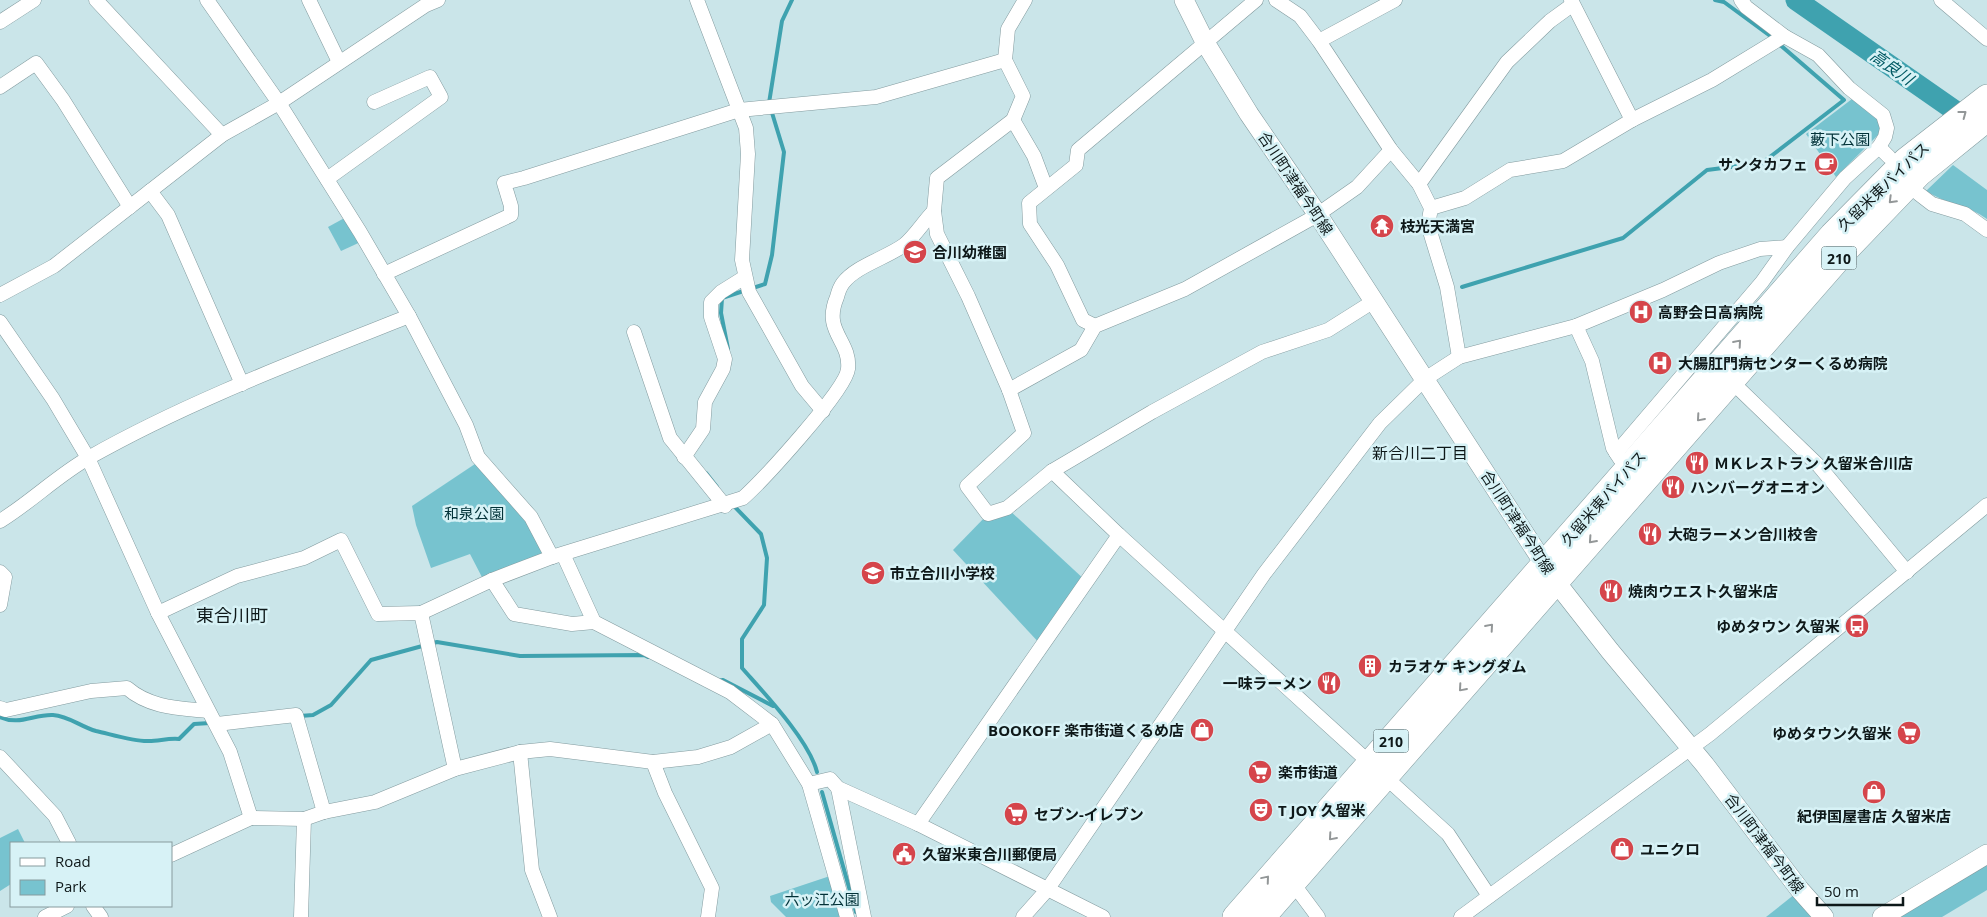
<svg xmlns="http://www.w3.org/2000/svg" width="1987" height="917" viewBox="0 0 1987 917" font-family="'Open Sans','Noto Sans JP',sans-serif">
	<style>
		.green { fill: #77c3cf }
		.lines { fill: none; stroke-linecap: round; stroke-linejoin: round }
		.stream { stroke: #3fa2af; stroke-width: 4 }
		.river { stroke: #3fa2af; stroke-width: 21 }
		.street-casing { stroke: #839b9f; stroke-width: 15 }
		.secondary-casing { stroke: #839b9f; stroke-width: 20 }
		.highway-casing { stroke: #839b9f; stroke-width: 26 }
		.street { stroke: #fff; stroke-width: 14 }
		.secondary { stroke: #fff; stroke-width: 19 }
		.highway { stroke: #fff; stroke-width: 25 }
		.oneway { stroke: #939798 }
		.labels { text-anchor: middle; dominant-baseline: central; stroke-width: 5; stroke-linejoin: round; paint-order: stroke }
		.shield { fill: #d7f2f6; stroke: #4a595b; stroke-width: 1 }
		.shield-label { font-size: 14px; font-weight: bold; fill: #0e1819 }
		.park-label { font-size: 15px; fill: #023238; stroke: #d7f2f6 }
		.poi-label { font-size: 15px; font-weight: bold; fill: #0e1819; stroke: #d7f2f6; text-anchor: start }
		.street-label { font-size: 15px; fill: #0e1819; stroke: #d7f2f6 }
		.water-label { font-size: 16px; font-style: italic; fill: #005963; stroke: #d7f2f6 }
		.neighbourhood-label { font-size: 16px; fill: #0e1819; stroke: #d7f2f6 }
		.quarter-label { font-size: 18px; fill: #0e1819; stroke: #d7f2f6 }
	</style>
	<rect width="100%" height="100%" fill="#cae5e9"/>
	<g class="green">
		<path d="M1852 99 1875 115 1882 131 1836 177 1806 134Z"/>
		<path d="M1953 165 1987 190V219C1968 205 1946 204 1926 191Z"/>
		<path d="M350 215 365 240 341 251 328 227Z"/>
		<path d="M481 460 552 557 485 583 470 554 431 568 416 525 412 506Z"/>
		<path d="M1007 508 1086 581 1042 646 953 550 988 514Z"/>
		<path d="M18 829 25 843H11V884L0 891V838Z"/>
		<path d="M1987 863V890L1942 917H1897Z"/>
		<path d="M836 874 847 917H786L771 902 770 896Z"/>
		<path d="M1800 890 1824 917H1766Z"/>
	</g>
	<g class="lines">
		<g class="stream">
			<path d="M1715 0 1724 2 1773 38"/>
			<path d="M1462 287 1623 238 1707 170 1762 163 1844 100 1778 43"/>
			<path d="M728 349 721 313 722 298 765 284 772 255 784 152 769 103 782 21 792 0"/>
			<path d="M706 473 717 487"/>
			<path d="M733 505 761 534 767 558 764 605 742 639V668C764 693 809 740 817 772"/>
			<path d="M717 681 723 680 773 706"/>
			<path d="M300 716 313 715 331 705 371 660 437 642 520 656 644 655 648 657"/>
			<path d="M0 717C19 726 34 714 53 715 69 716 81 727 96 731 110 734 135 742 149 741 159 741 168 738 179 739L194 724 210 723"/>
			<path d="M822 792 856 912"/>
		</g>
		<path class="river" d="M1796 0 1974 124"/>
		<g class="street-casing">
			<g id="street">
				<path d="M96 0 222 135"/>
				<path d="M207 0 279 103 360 232 409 316 466 425 478 457 531 517 552 557"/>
				<path d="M309 0 339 62"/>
				<path d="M697 0 746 128 748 154 742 260 749 292 802 386 823 411"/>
				<path d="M1025 0 1008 29 1005 60 1023 96 1013 120 937 178 934 211 937 234 968 296 1009 390 1024 433 967 486 988 514 1007 508 1052 471 1152 412 1262 352 1328 330 1374 301"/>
				<path d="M1276 0 1300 16 1319 41 1391 150 1419 184 1431 208 1428 225 1447 287 1459 357"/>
				<path d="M1571 0 1632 120"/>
				<path d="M1941 0 1987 39"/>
				<path d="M0 22 34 0"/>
				<path d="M1319 41 1395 0"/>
				<path d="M0 87 36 63 63 100 130 207"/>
				<path d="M1013 120 1034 156 1046 188"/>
				<path d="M1879 147 1889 157"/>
				<path d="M327 179 441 97 430 77 374 102"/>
				<path d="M1419 184 1507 62 1550 21 1572 5"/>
				<path d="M150 191 168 215 242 384"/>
				<path d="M1919 194 1932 204 1965 214 1987 230"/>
				<path d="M1431 208 1465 198 1510 170 1563 161 1632 120 1712 80 1784 36"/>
				<path d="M384 274 511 215V206L504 183 524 178 739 110 876 97 1005 60"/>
				<path d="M0 295 54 266 222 135 279 103 426 5 438 0"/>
				<path d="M0 322 53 399 88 458 158 613 230 752 251 818"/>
				<path d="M1095 326 1083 320 1057 265 1030 224 1029 203 1076 165 1078 150 1256 0"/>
				<path d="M1576 326 1592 361 1613 448 1620 459"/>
				<path d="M634 332 670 438 725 506"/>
				<path d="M1732 382 1819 466 1907 572"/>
				<path d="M1009 390 1081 350 1095 326 1185 289 1314 217 1357 187 1391 150"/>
				<path d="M1616 453 1762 282 1787 247 1845 178 1879 147 1885 137 1887 128 1883 115 1849 88 1818 55 1784 36 1746 7 1741 0"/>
				<path d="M684 457 703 429 705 402 723 369 725 359 711 317V302L721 292 745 277"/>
				<path d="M1052 471 1119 535 1448 834 1489 896"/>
				<path d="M0 521C31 502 58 475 90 457 191 400 302 359 409 316"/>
				<path d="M563 554 594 622 730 692 772 724 809 784 847 917"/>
				<path d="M0 572 5 577 0 605"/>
				<path d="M492 580 514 614 572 624 594 622"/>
				<path d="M158 613 237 576 304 558 341 540 378 614 421 613 455 769"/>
				<path d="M421 613 492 580 552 557 743 498C762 481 846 390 848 369 851 340 822 332 837 297 838 293 840 287 843 283 856 266 886 258 904 245 915 236 924 221 934 211"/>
				<path d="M0 708 6 710 91 691 127 688C150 708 179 708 208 711"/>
				<path d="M217 724 296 715 324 812"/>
				<path d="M520 752 532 870 550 917"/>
				<path d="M0 757 55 816 69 843"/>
				<path d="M653 762 665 793 712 888 708 917"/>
				<path d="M809 784 830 779 838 788 918 824 1103 917"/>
				<path d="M838 788 864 917"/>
				<path d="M918 824 1119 535"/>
				<path d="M171 855 251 818 304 819 324 812 375 802 455 769 520 752 550 749 653 762 698 757 731 747 772 724"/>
				<path d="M1292 882 1318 917"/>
				<path d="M93 906 101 917"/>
				<path d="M45 917 67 906"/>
				<path d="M301 917 304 819"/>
				<path d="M1023 917 1047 890 1264 574 1380 423 1425 379 1459 357 1576 326 1663 290 1719 263 1760 249 1787 247"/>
				<path d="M1461 917 1710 734 1987 505"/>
			</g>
		</g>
		<g class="secondary-casing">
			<g id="secondary">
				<path d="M1184 0 1206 44 1249 114 1318 215 1556 582 1610 651 1705 765 1800 890 1824 917"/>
				<path d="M1882 917 1987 854"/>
			</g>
		</g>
		<g class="highway-casing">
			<g id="highway">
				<path d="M1235 917 1832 235 1906 160 1987 97"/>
				<path d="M1263 917 1848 248 1919 174 1987 119"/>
			</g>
		</g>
		<use href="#street" class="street"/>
		<use href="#secondary" class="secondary"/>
		<use href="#highway" class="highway"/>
	</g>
	<defs><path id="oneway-chevron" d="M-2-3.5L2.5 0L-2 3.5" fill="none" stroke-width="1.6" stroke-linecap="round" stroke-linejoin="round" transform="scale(1.25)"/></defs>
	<g class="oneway">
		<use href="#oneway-chevron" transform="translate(1963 114) rotate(-37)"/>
		<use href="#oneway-chevron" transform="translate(1892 200) rotate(135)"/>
		<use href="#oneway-chevron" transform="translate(1738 343) rotate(-49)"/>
		<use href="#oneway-chevron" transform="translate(1700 418) rotate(131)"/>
		<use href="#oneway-chevron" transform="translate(1592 540) rotate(132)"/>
		<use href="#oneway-chevron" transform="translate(1490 627) rotate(-49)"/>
		<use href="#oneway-chevron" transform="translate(1462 688) rotate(131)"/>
		<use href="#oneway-chevron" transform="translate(1332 837) rotate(131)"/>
		<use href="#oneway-chevron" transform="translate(1266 879) rotate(-50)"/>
	</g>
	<defs>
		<g id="cafe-disc" transform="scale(1.25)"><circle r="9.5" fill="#d5454b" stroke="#d7f2f6"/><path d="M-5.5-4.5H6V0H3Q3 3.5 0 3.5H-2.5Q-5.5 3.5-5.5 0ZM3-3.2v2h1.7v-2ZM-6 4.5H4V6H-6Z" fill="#fff"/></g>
		<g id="temple-disc" transform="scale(1.25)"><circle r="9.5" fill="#d5454b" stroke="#d7f2f6"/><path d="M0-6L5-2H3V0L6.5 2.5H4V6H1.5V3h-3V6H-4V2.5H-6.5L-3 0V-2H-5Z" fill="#fff"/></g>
		<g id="school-disc" transform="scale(1.25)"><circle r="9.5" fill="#d5454b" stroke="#d7f2f6"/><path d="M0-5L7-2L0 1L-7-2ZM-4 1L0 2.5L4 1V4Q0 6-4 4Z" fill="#fff"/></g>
		<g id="hospital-disc" transform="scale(1.25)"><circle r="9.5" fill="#d5454b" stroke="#d7f2f6"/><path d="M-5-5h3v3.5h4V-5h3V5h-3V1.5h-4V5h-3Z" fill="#fff"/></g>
		<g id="restaurant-disc" transform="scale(1.25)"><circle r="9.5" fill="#d5454b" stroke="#d7f2f6"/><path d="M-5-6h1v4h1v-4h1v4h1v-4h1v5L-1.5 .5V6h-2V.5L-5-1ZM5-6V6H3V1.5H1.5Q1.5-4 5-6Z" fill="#fff"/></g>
		<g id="bus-disc" transform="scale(1.25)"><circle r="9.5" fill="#d5454b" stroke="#d7f2f6"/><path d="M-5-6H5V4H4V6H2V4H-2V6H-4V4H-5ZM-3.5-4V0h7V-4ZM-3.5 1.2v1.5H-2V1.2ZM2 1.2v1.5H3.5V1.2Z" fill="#fff"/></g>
		<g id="building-disc" transform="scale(1.25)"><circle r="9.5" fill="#d5454b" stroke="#d7f2f6"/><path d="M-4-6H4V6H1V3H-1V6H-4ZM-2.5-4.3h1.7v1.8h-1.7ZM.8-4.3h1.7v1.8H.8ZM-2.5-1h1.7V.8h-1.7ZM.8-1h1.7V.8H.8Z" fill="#fff"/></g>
		<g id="shop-disc" transform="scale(1.25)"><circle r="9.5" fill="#d5454b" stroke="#d7f2f6"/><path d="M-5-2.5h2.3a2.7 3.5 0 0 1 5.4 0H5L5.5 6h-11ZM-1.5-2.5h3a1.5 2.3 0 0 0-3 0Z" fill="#fff"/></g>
		<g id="supermarket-disc" transform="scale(1.25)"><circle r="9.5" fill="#d5454b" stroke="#d7f2f6"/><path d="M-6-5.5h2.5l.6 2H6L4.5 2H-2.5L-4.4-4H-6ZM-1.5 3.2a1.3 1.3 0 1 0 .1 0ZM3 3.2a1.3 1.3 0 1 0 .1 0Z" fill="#fff"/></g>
		<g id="theatre-disc" transform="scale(1.25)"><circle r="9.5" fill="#d5454b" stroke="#d7f2f6"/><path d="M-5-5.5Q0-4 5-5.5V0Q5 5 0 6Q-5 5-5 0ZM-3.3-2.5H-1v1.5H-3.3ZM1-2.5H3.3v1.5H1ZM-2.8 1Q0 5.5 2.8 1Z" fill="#fff"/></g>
		<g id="civic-disc" transform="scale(1.25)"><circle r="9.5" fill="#d5454b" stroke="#d7f2f6"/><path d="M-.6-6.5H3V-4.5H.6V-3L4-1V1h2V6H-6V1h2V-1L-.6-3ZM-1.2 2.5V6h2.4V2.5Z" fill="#fff"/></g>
	</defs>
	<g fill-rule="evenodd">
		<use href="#cafe-disc" x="1826" y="164"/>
		<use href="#temple-disc" x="1382" y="226"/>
		<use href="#school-disc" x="915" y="252"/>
		<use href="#hospital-disc" x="1641" y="312"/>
		<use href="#hospital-disc" x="1660" y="363"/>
		<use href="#restaurant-disc" x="1697" y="463"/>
		<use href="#restaurant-disc" x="1673" y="487"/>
		<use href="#restaurant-disc" x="1650" y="534"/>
		<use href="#school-disc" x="873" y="573"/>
		<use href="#restaurant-disc" x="1611" y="591"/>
		<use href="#bus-disc" x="1857" y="626"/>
		<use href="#building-disc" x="1370" y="666"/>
		<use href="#restaurant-disc" x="1329" y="683"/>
		<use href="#shop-disc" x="1202" y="730"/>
		<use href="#supermarket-disc" x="1909" y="733"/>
		<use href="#supermarket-disc" x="1260" y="772"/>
		<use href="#shop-disc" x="1874" y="792"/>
		<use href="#theatre-disc" x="1261" y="810"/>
		<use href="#supermarket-disc" x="1016" y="814"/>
		<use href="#shop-disc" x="1622" y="849"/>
		<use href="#civic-disc" x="904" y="854"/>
	</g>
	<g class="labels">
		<g class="shield">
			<rect x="1821.5" y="246.5" width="35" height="23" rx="4"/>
			<rect x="1373.5" y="729.5" width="35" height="23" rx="4"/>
		</g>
		<g class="shield-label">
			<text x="1839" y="258">210</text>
			<text x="1391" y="741">210</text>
		</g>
		<g class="park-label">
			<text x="1840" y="139">藪下公園</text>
			<text x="474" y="513">和泉公園</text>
			<text x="822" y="899">六ッ江公園</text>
		</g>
		<g class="poi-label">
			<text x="1808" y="164" text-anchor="end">サンタカフェ</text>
			<text x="1400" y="226">枝光天満宮</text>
			<text x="932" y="252">合川幼稚園</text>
			<text x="1658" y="312">高野会日高病院</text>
			<text x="1678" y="363">大腸肛門病センターくるめ病院</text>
			<text x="1714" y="463">ＭＫレストラン 久留米合川店</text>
			<text x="1690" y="487">ハンバーグオニオン</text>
			<text x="1668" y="534">大砲ラーメン合川校舎</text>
			<text x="890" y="573">市立合川小学校</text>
			<text x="1628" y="591">焼肉ウエスト久留米店</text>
			<text x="1840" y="626" text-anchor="end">ゆめタウン 久留米</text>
			<text x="1388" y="666">カラオケ キングダム</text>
			<text x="1312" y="683" text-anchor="end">一味ラーメン</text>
			<text x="1184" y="730" text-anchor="end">BOOKOFF 楽市街道くるめ店</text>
			<text x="1892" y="733" text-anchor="end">ゆめタウン久留米</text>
			<text x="1278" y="772">楽市街道</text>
			<text x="1278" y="810">T JOY 久留米</text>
			<text x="1034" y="814">セブン-イレブン</text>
			<text x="1874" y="816" text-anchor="middle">紀伊国屋書店 久留米店</text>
			<text x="1640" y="849">ユニクロ</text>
			<text x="922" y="854">久留米東合川郵便局</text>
		</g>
		<g class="street-label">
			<text transform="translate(1296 183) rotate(56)">合川町津福今町線</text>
			<text transform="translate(1883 186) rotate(-44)">久留米東バイパス</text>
			<text transform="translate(1603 498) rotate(-49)">久留米東バイパス</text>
			<text transform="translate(1518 522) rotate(57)">合川町津福今町線</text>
			<text transform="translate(1765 843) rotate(53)">合川町津福今町線</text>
		</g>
		<g class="water-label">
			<text transform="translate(1892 67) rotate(35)">高良川</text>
		</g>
		<g class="neighbourhood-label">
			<text x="1420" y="453">新合川二丁目</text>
		</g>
		<g class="quarter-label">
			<text x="232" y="615">東合川町</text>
		</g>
	</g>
	<rect x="10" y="842" width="162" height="65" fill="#d7f2f6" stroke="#879b9e"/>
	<rect x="20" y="858" width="25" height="8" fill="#ffffff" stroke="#879b9e"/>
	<text x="55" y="867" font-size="15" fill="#0e1819">Road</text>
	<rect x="20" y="880" width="25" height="15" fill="#77c3cf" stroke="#879b9e"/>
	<text x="55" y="892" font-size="15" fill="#0e1819">Park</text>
	<path d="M1817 897v8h86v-8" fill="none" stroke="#0e1819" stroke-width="2.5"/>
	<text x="1824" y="897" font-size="15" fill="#0e1819" stroke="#d7f2f6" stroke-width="4" paint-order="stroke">50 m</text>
</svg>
